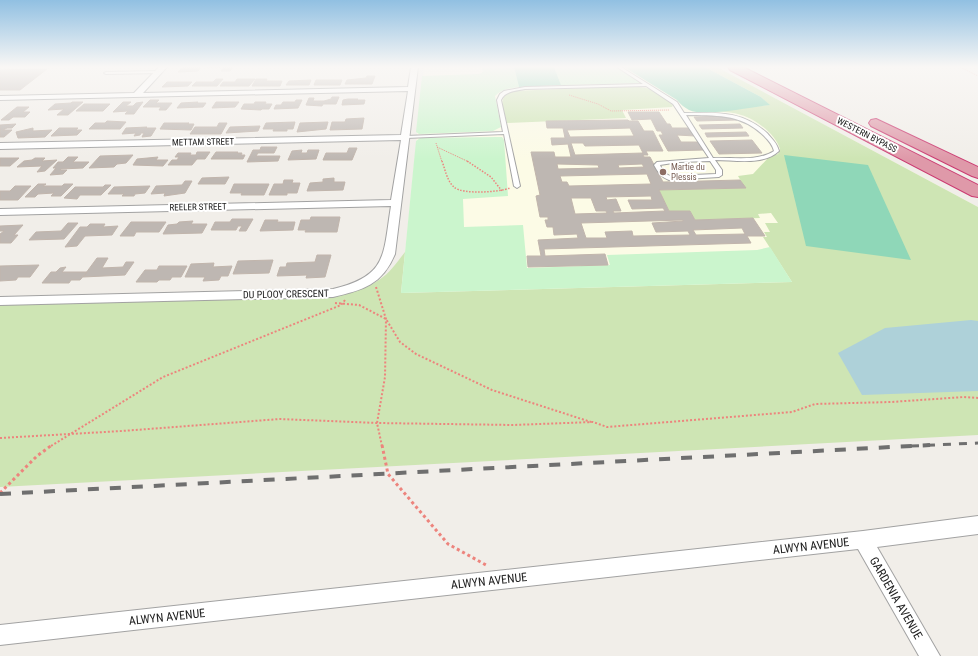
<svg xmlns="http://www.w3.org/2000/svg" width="978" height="656" viewBox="0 0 978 656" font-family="'Roboto Condensed',sans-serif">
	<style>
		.education { fill: #fcfbe6 }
		.grass { fill: #cee5b4 }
		.park { fill: #cbf5cd }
		.pitch { fill: #8fd7b8 }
		.water { fill: #aed1d9 }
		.building { fill: #beb7b2; stroke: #c1b5ac; fill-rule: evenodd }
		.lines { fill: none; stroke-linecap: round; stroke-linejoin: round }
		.lane-casing { stroke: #a2a2a2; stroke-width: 2 }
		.street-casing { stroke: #a2a2a2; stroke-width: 2 }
		.highway-casing { stroke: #cb3a71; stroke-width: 2 }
		.path-far3 { stroke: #ed847d; stroke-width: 1; stroke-dasharray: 1 1; stroke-linecap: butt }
		.path-far2 { stroke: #ed847d; stroke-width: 1.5; stroke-dasharray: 1.5 1.5; stroke-linecap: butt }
		.path-far1 { stroke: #ed847d; stroke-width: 2; stroke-dasharray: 2 2; stroke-linecap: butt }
		.path { stroke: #ed847d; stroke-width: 3; stroke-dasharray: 3 3; stroke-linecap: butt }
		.lane { fill: #fff; fill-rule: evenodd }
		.street { fill: #fff; fill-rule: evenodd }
		.highway { fill: #df99a9; fill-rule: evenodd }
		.rail-far1 { stroke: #6f6f6f; stroke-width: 3; stroke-dasharray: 8 8; stroke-linecap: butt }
		.rail { stroke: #6f6f6f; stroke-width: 4; stroke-dasharray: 11 11; stroke-linecap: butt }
		.education-dot { fill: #8d6e63; stroke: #fff; stroke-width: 1.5 }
		.labels { text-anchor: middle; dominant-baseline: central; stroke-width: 4; stroke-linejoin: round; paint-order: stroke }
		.far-street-label { font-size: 9px; fill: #212121; stroke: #fff }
		.far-education-label { font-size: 9px; fill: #785e54; stroke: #fff; text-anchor: start }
		.street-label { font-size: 10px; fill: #212121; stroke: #fff }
		.near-street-label { font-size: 12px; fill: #212121; stroke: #fff }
	</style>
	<rect width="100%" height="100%" fill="#f1eee9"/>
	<path class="education" d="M424 67H717L978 207V278L401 293Z"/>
	<g class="grass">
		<path d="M705 67H717L978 207V435L0 487V305L333 294C349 291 366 289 379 280 390 273 398 261 405 252L401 293 792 282 763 237H767L764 232H770L765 223H778L771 213 758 214 760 218 695 220 690 211H669L659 190 745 188 738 176 753 174 770 156 778 154 780 149C776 135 756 119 741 115 733 112 724 112 716 111L769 105 761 97Z"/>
		<path d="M633 86 652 89 673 105 672 107 622 110 626 118 507 123C504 109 496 97 513 91Z"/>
	</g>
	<g class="park">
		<path d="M482 67H514L519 87C510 88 502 89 495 96L501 127 493 131 419 134 416 132 422 76 479 74 483 72Z"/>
		<path d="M554 67H617L642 83 561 85Z"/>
		<path d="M497 137H502L504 140 508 196 463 199 464 227 523 225 527 268 610 265 607 255 757 250 770 247 792 282 401 293 416 141 420 138Z"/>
	</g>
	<g class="pitch">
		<path d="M514 67H554L561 85 519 87Z"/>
		<path d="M624 67H705L761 97 770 105C751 107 705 117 689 110 684 107 680 104 677 100Z"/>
		<path d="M784 155 868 165 911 260 806 246Z"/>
	</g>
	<path class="water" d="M971 320 978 321V391L862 395 838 353 885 328Z"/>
	<g class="building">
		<path d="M183 67H201L198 71 178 72Z"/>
		<path d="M206 67H233L230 71H221L224 67Z"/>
		<path d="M47 69 20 90H0V70Z"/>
		<path d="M367 76H375L372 84H345L347 80 366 78Z"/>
		<path d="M216 79H223L217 86H192L196 82H213Z"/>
		<path d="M237 79H255L249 86H220L223 82H235Z"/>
		<path d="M256 79H267L266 81H282L280 86H252Z"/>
		<path d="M311 80 309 85H286L289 81Z"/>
		<path d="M316 80H342L340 85H314Z"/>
		<path d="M167 82H192L188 86 162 87Z"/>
		<path d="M332 97H339L336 104H323L322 106 306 105 309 98H314L313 101H324L331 99Z"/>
		<path d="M348 99H358L357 100H365L364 104 342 105 343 100Z"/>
		<path d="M150 100H159L156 103H172L166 110H159L161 107H143Z"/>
		<path d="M296 100H302L298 108 274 109 276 105H281L283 102H295Z"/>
		<path d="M72 102H83L68 115H57L64 109 48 110 55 104 71 103Z"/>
		<path d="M123 102H131L126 106H133L136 103 143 102 134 114H125L128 111 113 112Z"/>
		<path d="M198 102 197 103H206L203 107 177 108 181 103Z"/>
		<path d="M216 102H239L235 107 212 108Z"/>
		<path d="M255 102H266L265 104H272L269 109H262L261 110 241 109 244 104H254Z"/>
		<path d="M84 104H110L103 111H76Z"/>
		<path d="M17 107H29L23 112H30L25 117H13L9 120H1Z"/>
		<path d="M628 112H659L667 124H670L672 128H690L695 136 677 135 681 142H699L704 150 668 151 659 135H663L661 131H657L651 119 632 120Z"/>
		<path d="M734 116 737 120 697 121 694 117Z"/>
		<path d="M364 118 362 129 330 130 332 122H345L346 119Z"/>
		<path d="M628 120 629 121H638L644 131H653L663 151H646L648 155H643L644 157H650L663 182 740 180 746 188 659 190 669 211H690L695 220 753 218 765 236H747L751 243 544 249 545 256 605 254 608 265 528 267 527 256H541L538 240 578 238 577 234 554 235 553 227H547L545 220H548V217H540L536 196 540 195 531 152H554L555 157H571L568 144 552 145 551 138H565L563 128H547L546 121ZM630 128 634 136 570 137 567 130ZM571 143H583L585 146 639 145 643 153 575 155ZM557 164 598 165 599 168 558 169ZM642 164 644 167 619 168 618 165ZM647 174 651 184 569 186 567 182H562L560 176ZM651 196 652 200H628L632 209 663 208 665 211 614 213 613 211H621L616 199 607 200 606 197ZM571 198H591L596 211H606L607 213 575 214ZM683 220V221L652 223 656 232 688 231 690 235 633 236 632 231 605 232 607 238H586L581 223ZM742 228 745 234 696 235 693 230Z"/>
		<path d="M107 121 126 122 120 129H89L95 123H105Z"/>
		<path d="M295 122 293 129H287V131H273L274 129H263L266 123Z"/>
		<path d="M328 122 326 129 297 132 300 123Z"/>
		<path d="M164 123H189L187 124H194L191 130 160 129Z"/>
		<path d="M219 123H227L221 134H190L195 127H217Z"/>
		<path d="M16 124 12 128H7L3 130H12L4 137H0V125Z"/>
		<path d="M740 124 743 128 702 129 699 125Z"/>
		<path d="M260 126 258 131 226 133 230 127Z"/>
		<path d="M147 127 146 128H156L151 136 142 137 144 133H141L140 135 134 136 136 133 122 134 126 128Z"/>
		<path d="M33 128V131L52 130 45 137 18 138 16 132Z"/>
		<path d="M59 128H78L76 130H82L77 135 51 136Z"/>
		<path d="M746 132 749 136 707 137 705 133Z"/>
		<path d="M752 140 762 153 719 154 710 141Z"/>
		<path d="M261 147H277L274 153H258L256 156H280L278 161 247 162 253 150H260Z"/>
		<path d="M349 148H357L352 160H323L326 153H347Z"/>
		<path d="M302 150 301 153H307L308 150H319L316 159 288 160 292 151Z"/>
		<path d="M197 152H210L205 159H197L192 165H168L172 160H177L179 157H175L178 153H191L190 155H196Z"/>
		<path d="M216 152H238L237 153H242L241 155H245L243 159H211Z"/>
		<path d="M133 155 126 163 117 164 114 167 89 168 100 156Z"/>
		<path d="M68 157H78L73 162H89L83 168 61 169 60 170H67L63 174 50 175 56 168H53L58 162H63Z"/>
		<path d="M158 157 156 160H168L163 166 133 165 137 159Z"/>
		<path d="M0 158H19L10 166H0Z"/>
		<path d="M35 158H45L42 161 57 160 45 171 37 172 42 166 17 167 24 161 32 160Z"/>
		<path d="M229 177 225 184H198L202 178Z"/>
		<path d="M334 178V182H345L343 190 307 191 310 183 323 182V179Z"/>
		<path d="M284 180H293L292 183H300L297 193H287V195H269L274 184H283Z"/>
		<path d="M185 181H192L185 193 164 196 165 193 151 194 156 186 182 185Z"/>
		<path d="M38 184H46L43 186H62L64 184H73L61 196H51L54 193 38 194 35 197H25Z"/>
		<path d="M234 184H269L264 195H241L242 193H230Z"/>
		<path d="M105 185H111L101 195H80L77 199 64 198 75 187H103Z"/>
		<path d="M15 186H31L18 200H0V191H10Z"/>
		<path d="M150 186 145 193 135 194 134 196H122L124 194H108L114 187Z"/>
		<path d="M311 217H340L337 232H305L306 230H298L301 220H310Z"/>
		<path d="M232 219H253L246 231H239L242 226H238L236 230H211L215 222H230Z"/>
		<path d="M265 220H278L277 222H295L293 230 260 231Z"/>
		<path d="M193 221 191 224H207L202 233 163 234 168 225 177 224 179 222Z"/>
		<path d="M131 222H166L159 232H136L134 236H120Z"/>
		<path d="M68 223H78L64 239 29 240 36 232 61 231Z"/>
		<path d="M90 224H105L103 227 118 226 112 235 85 236 77 246 65 247 80 227H87Z"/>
		<path d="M23 225 14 235H18L11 243H0V234L4 231H0V226Z"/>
		<path d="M317 255H331L325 277 306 278 307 275 277 276 280 267H286L287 263 315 262Z"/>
		<path d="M97 258H108L102 268 123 267 126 262H134L125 275 83 277Z"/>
		<path d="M273 260 269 273 233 274 238 261Z"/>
		<path d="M214 263 213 267 232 266 228 276H221L219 280 203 281 205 277H185L191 264Z"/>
		<path d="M39 265 30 277H18L16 280 0 281V266Z"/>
		<path d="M159 266H187L181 277H172L170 280H159L157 282H136L145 270H157Z"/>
		<path d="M66 267 62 272H87L80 280H71L69 283H42L51 272H56L60 268Z"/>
	</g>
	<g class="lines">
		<g class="lane-casing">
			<g id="lane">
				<path d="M617 67H621L677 102 684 113C717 113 741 110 767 133 772 139 777 143 779 151 763 166 735 160 715 160L722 170V175L719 177 669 180C661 177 658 172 654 165L657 162 709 158 673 104 646 86 525 89C516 91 505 91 501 100L520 186 517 188 514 186 504 134 406 138 404 137 406 136 503 132 497 100 500 94 504 91 525 87 643 84ZM686 115C715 116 739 113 762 134 767 139 772 143 774 151 757 162 733 157 713 158ZM710 161 716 170V174L670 176 663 172 660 165 679 162Z"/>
				<path d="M158 71H159V73L106 74 104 73 106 72Z"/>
			</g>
		</g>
		<g class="street-casing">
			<g id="street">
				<path d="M159 67H167L143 93 408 87 411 67H418L395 254C382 285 363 290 333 297L0 305V297L333 289C388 276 383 255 391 206L0 215V209L391 200 401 140 0 149V143L401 135 408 91 0 100V96L134 93Z"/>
				<path d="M978 516V534L877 547 940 656H919L858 549 0 645V625L863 531Z"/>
			</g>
		</g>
		<g class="highway-casing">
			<g id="highway">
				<path d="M728 67H743L978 185V197L972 196 730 70Z"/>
				<path d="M876 119 978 167V178L972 176 871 126 869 123 871 120Z"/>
			</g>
		</g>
		<g class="path-far3">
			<path d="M960 67 978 76"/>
			<path d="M569 95 598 104 611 111 669 110"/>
			<path d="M436 143 442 162"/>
			<path d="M437 147 469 162"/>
		</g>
		<g class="path-far2">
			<path d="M442 161C445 169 447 181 454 187 462 195 500 192 510 188"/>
			<path d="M467 161 491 177 502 191"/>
		</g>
		<g class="path-far1">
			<path d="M376 287 386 319 385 377 377 423 382 446"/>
			<path d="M335 303 359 305 386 319 400 342 416 354 492 390 591 422"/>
			<path d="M0 438 122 431 280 419 377 423 513 425 593 422 607 427 792 412 815 404 891 402 964 397 978 398"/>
			<path d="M51 446 163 377 341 305 345 300"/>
		</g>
		<g class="path">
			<path d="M382 445 388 474 448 544 486 565"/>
			<path d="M0 493 37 456 52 445"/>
		</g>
		<use href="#lane" class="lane"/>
		<use href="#street" class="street"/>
		<use href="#highway" class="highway"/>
		<path class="rail-far1" d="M911 446 978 443"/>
		<path class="rail" d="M0 494 930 445"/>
	</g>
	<linearGradient id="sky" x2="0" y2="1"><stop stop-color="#91c0e2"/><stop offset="0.42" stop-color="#f9f7f5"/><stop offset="1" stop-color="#f9f7f5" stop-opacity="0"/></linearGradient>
	<rect width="978" height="159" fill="url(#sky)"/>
	<circle class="education-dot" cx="663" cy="172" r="4"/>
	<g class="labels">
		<g class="far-street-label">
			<text transform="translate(867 135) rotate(27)">WESTERN BYPASS</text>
			<text transform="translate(203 142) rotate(-1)">METTAM STREET</text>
			<text transform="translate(198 207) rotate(-1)">REELER STREET</text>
		</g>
		<g class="far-education-label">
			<text x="671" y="167">Martie du<tspan x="671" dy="10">Plessis</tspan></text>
		</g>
		<g class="street-label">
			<text transform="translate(286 294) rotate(-1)">DU PLOOY CRESCENT</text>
		</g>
		<g class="near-street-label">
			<text transform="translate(811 546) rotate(-6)">ALWYN AVENUE</text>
			<text transform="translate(489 581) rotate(-6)">ALWYN AVENUE</text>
			<text transform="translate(896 598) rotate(60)">GARDENIA AVENUE</text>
			<text transform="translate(167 617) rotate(-6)">ALWYN AVENUE</text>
		</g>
	</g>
</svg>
